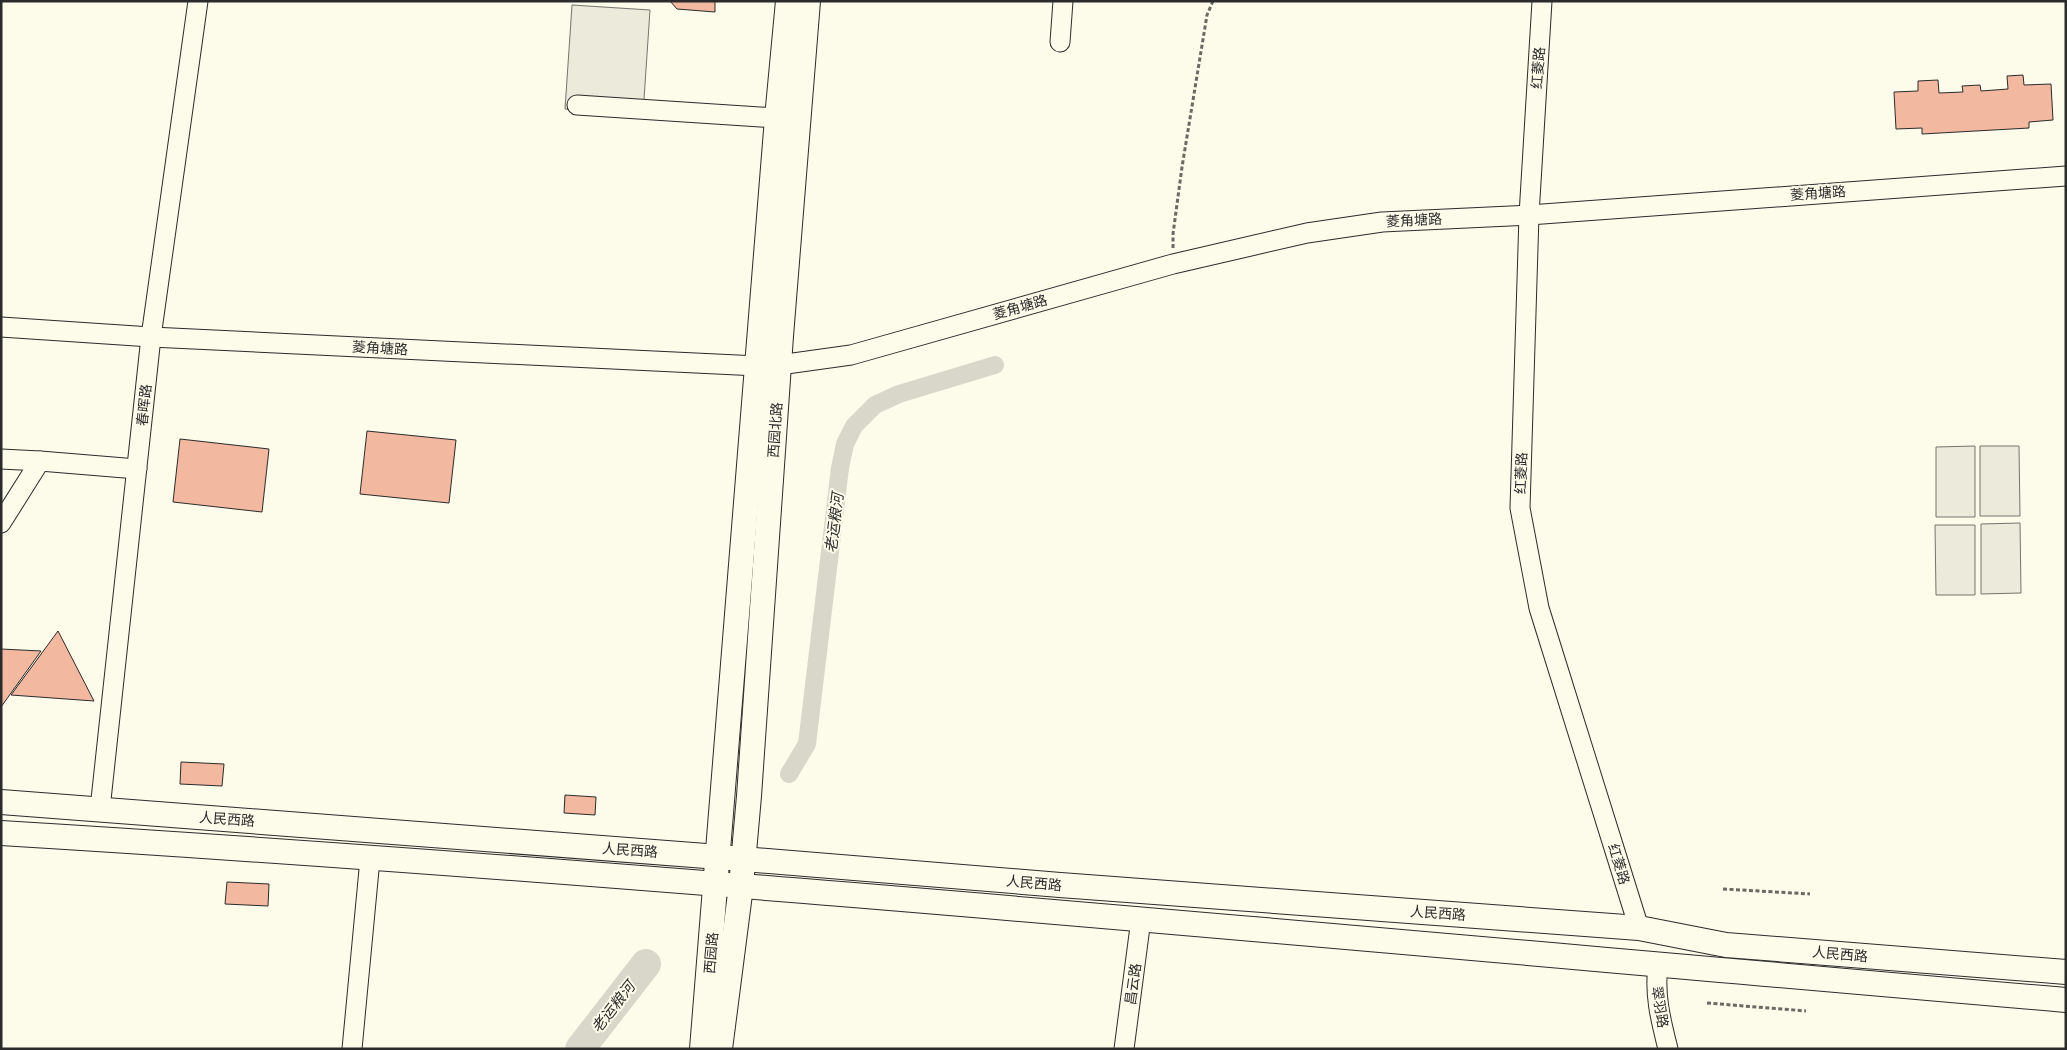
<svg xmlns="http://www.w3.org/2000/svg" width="2067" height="1050" viewBox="0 0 2067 1050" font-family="'IBM Plex Serif','Noto Sans SC',serif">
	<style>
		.green { fill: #ecebdb; stroke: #74746e }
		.parking { fill: #eceadb; stroke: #74746e }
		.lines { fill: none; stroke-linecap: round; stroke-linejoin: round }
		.canal { stroke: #d8d7c9; stroke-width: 18 }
		.river { stroke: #d8d7c9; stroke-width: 30 }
		.building { fill: #f2b8a0; stroke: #2b2b2b }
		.minor-casing { stroke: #2b2b2b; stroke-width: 21 }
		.major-casing { stroke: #2b2b2b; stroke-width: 26 }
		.path { stroke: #6a6964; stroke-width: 3; stroke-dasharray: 4 2.5; stroke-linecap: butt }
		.minor { stroke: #fdfbea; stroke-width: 19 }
		.major { stroke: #fdfbea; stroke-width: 24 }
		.labels { text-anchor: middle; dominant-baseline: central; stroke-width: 4; stroke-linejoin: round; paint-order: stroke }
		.street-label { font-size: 14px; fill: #2b2b2b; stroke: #fdfbea }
		.water-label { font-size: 15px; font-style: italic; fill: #2b2b2b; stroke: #fdfbea }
	</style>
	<rect width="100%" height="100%" fill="#fdfbea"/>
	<g class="green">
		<path d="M1975 446V517H1936V447Z"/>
		<path d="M1980 446H2019L2020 516H1980Z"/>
		<path d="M2020 523 2021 593 1981 594V524Z"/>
		<path d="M1935 525H1975V595H1936Z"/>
	</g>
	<path class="parking" d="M572 5 650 10 643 114 565 109Z"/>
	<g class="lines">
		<path class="canal" d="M789 774 807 744 840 468 845 444 854 426 875 405 899 394 995 365"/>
		<path class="river" d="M580 1049 646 964"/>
	</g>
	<g class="building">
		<path d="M670 1H715V12L677 9Z"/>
		<path d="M2023 75 2024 85 2051 84 2053 120 2029 122V128L1922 134V128L1896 129 1894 92 1918 91V81L1938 80 1939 93 1963 92 1962 86 1980 85 1981 91 2008 89 2007 76Z"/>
		<path d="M367 431 456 440 449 503 360 494Z"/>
		<path d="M180 439 269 449 262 512 173 502Z"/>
		<path d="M58 631 94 701 11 695Z"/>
		<path d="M1 649 41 651 1 707Z"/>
		<path d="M181 762 224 764 222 786 180 784Z"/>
		<path d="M565 795 596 797 595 815 564 813Z"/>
		<path d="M227 882 269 884 268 906 225 904Z"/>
	</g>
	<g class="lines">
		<g class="minor-casing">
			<g id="minor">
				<path d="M1542 1 1529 215 1520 508 1539 608 1639 928"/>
				<path d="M1060 42 1063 1"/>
				<path d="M577 105 777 118"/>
				<path d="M1 327 151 337 758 366"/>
				<path d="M779 365 851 355 1173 264 1307 233 1382 222 1529 215 2066 176"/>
				<path d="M1 459 40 461 1 523"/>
				<path d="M40 461 137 469"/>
				<path d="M100 809 151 337 198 1"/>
				<path d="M1658 965C1654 995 1661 1021 1668 1049"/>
				<path d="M352 1049 370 859"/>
				<path d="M1124 1049 1141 919"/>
			</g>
		</g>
		<g class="major-casing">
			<g id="major">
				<path d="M1 802 719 857 1060 885 1639 928 1726 945 2066 972"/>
				<path d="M1 833C690 875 1378 941 2066 1000"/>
				<path d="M702 1049 777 118 788 1"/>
				<path d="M720 1049 741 886 749 796 781 336 808 1"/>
			</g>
		</g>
		<g class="path">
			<path d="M1173 248V234L1182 167 1207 15 1213 1"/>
			<path d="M1723 889 1810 894"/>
			<path d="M1707 1003 1806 1011"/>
		</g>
		<use href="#minor" class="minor"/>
		<use href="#major" class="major"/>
	</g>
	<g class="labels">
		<g class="street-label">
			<text transform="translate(1538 68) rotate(-86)">红菱路</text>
			<text transform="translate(1818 193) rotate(-4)">菱角塘路</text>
			<text transform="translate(1414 220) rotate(-3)">菱角塘路</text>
			<text transform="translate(1020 307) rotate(-16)">菱角塘路</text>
			<text transform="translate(380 348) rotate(3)">菱角塘路</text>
			<text transform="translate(144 405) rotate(-84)">春晖路</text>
			<text transform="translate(775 430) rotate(-86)">西园北路</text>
			<text transform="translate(1521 473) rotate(-88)">红菱路</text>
			<text transform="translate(227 819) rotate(4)">人民西路</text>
			<text transform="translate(630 850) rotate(4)">人民西路</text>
			<text transform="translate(1619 864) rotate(73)">红菱路</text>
			<text transform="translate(1034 883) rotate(5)">人民西路</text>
			<text transform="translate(1438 913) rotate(4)">人民西路</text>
			<text transform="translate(711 953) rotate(-85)">西园路</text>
			<text transform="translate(1840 954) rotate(5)">人民西路</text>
			<text transform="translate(1133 984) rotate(-82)">昌云路</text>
			<text transform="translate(1660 1007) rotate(81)">翠羽路</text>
		</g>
		<g class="water-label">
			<text transform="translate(834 523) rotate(-83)">老运粮河</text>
			<text transform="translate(613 1007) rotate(-52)">老运粮河</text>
		</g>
	</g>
	<rect width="2067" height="1050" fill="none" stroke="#2b2b2b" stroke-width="5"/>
</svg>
